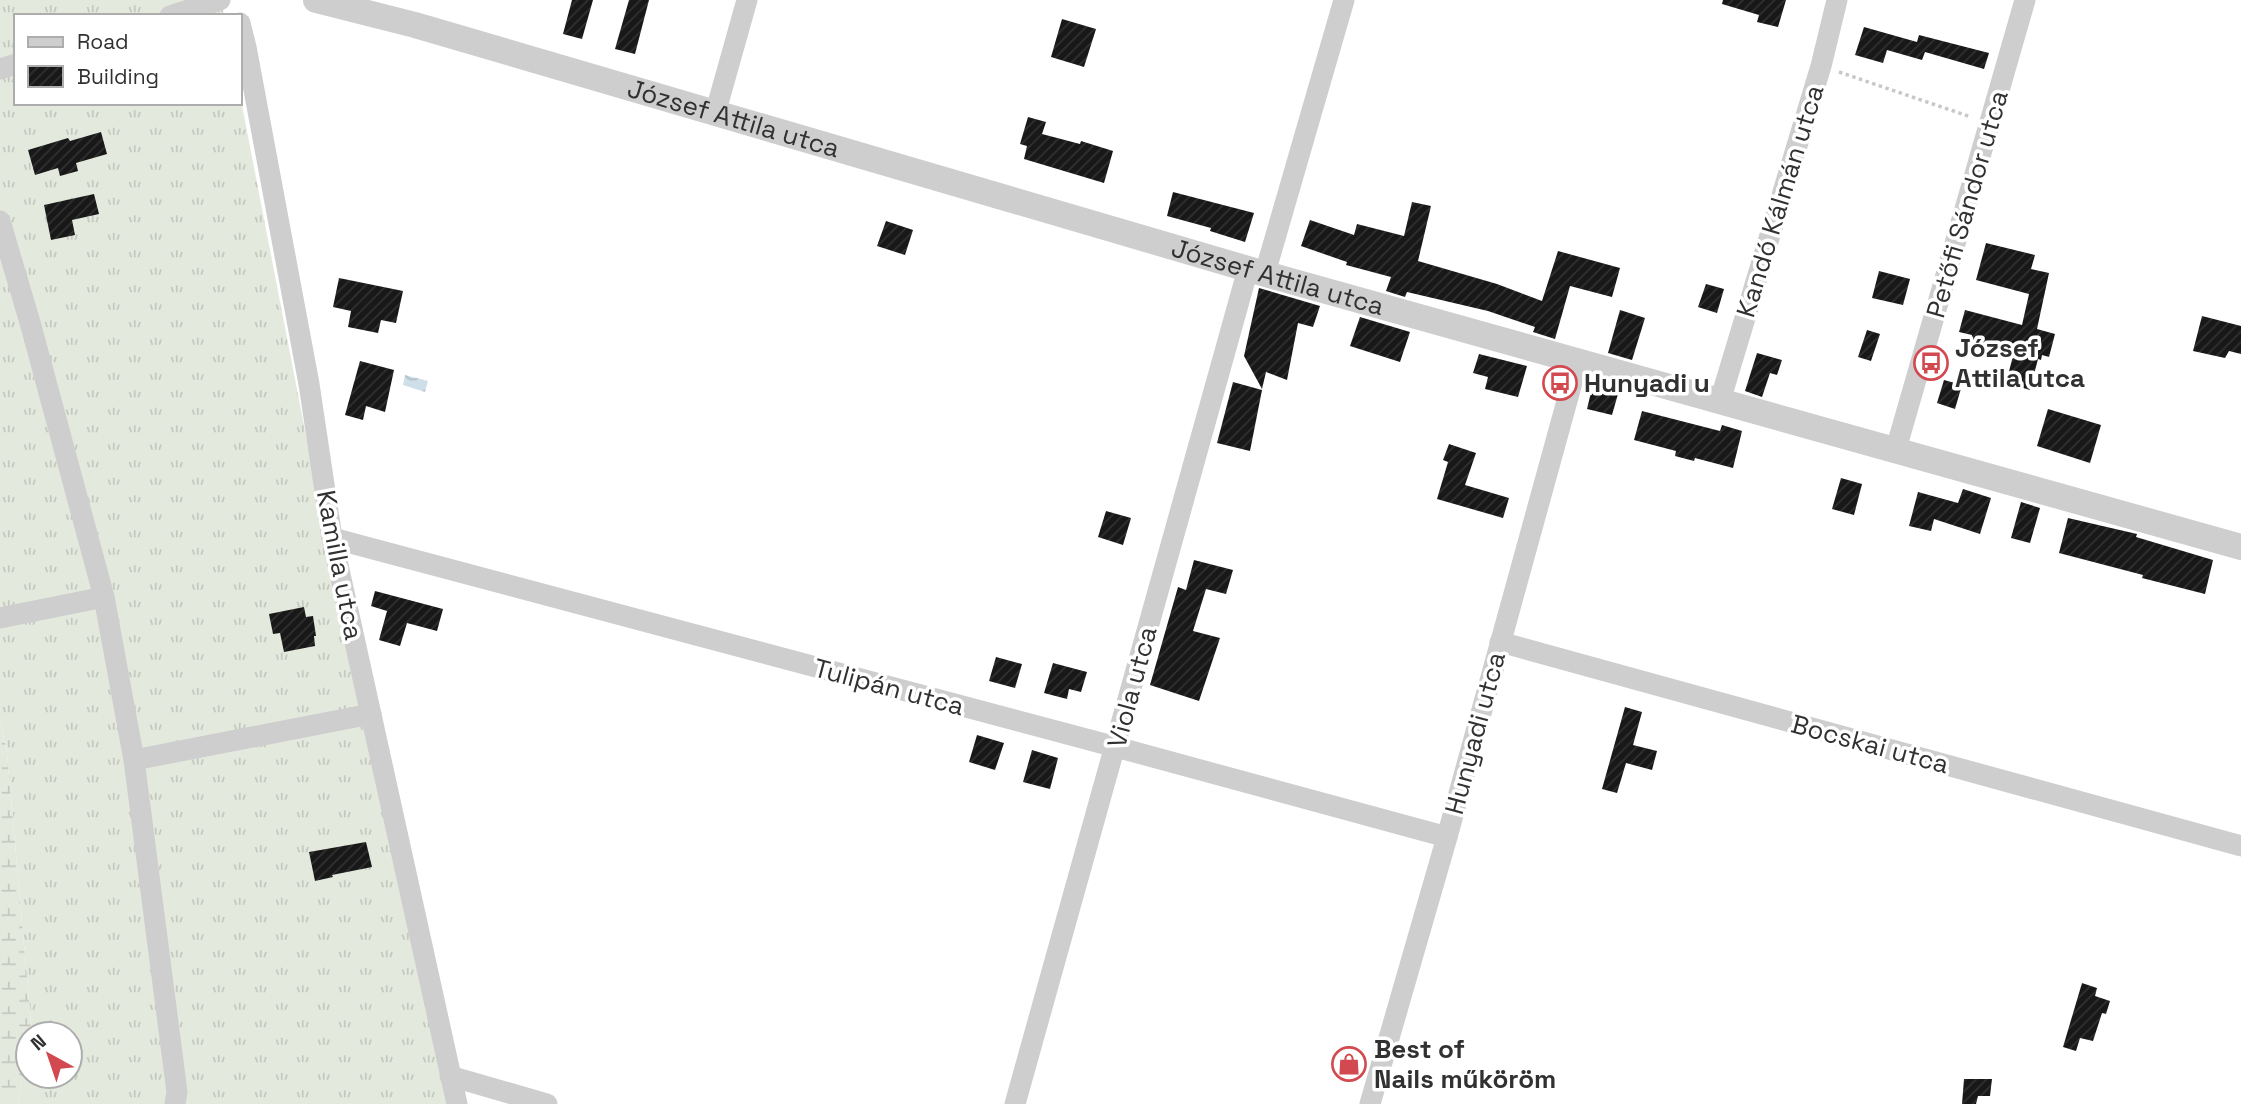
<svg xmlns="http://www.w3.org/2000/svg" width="2241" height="1104" viewBox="0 0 2241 1104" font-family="'Space Grotesk',sans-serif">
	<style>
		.grass { fill: url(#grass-tufts) }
		.wetland { fill: url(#wetland-marsh) }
		.water { fill: url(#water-waves) }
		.building { fill: url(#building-hatch) }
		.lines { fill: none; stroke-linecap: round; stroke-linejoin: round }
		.path { stroke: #c8c8c8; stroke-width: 3.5; stroke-dasharray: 3.5 3.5; stroke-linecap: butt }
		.minor { stroke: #cecece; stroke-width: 21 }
		.tertiary { stroke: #cecece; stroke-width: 26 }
		.labels { text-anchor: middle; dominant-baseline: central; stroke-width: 7; stroke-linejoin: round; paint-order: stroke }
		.street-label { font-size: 26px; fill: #313131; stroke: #fff }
		.poi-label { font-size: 26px; font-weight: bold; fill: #313131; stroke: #fff; text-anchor: start }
	</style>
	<defs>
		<pattern id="grass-tufts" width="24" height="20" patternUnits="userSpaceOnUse" patternTransform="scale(1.75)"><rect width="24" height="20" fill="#e4e9de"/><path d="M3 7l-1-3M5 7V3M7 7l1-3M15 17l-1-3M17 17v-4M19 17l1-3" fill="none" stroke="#c4c8bf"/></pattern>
		<pattern id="wetland-marsh" width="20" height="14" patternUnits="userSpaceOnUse" patternTransform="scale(1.75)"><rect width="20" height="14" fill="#e4e9de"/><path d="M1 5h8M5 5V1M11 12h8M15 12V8" fill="none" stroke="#c4c8bf"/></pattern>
		<pattern id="water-waves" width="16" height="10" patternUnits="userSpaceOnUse" patternTransform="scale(1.75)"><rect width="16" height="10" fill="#cfdfe9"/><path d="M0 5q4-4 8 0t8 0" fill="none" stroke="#b2c0c8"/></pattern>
		<pattern id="building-hatch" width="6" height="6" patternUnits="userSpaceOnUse" patternTransform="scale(1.75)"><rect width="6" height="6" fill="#181818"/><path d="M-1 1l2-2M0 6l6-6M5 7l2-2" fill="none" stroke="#313131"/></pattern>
	</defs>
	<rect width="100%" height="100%" fill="#fff"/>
	<path class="grass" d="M0 0H221L224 16H16V103H240V95L338 601 450 1104H18L28 1039V1076H70V1034H29L31 1023 7 753 0 720Z"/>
	<path class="wetland" d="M0 720 7 753 31 1023 18 1104H0Z"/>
	<path class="water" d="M405 375 428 381 425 392 403 385Z"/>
	<g class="building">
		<path d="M572 0H593L582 39 563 34Z"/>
		<path d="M629 0H649L635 54 615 49Z"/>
		<path d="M1723 0H1786L1778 27 1757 22 1759 15 1722 4Z"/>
		<path d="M1062 19 1096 29 1084 67 1051 57Z"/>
		<path d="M1864 27 1917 42 1919 35 1989 53 1984 69 1925 52 1922 60 1887 50 1883 63 1855 55Z"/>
		<path d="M1028 117 1046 122 1042 134 1080 144 1081 141 1113 151 1104 183 1024 159 1027 146 1020 144Z"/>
		<path d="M101 132 107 154 76 163 78 171 60 176 58 168 35 175 28 150 68 138 70 141Z"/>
		<path d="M1173 192 1254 213 1245 242 1210 231 1211 228 1167 216Z"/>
		<path d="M94 194 99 214 72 220 75 235 51 240 44 205Z"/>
		<path d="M1412 202 1431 206 1418 261 1497 284 1542 301 1558 251 1620 268 1612 297 1570 286 1555 339 1533 332 1535 327 1488 311 1407 292 1405 297 1386 291 1391 277 1346 265 1347 262 1301 246 1310 220 1354 235 1357 224 1404 236Z"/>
		<path d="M886 221 913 230 905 255 877 246Z"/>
		<path d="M1986 243 2035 255 2031 269 2049 273 2037 329 2055 334 2049 357 2042 355 2041 360 2038 359 2030 390 2006 383 2014 352 1971 339 1972 335 1959 332 1965 310 2022 325 2029 294 1976 280Z"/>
		<path d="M1879 271 1910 279 1903 305 1872 298Z"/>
		<path d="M339 278 403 291 396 323 381 320 378 333 348 327 351 311 333 307Z"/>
		<path d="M1706 284 1724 289 1717 313 1698 307Z"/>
		<path d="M1259 288 1320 306 1313 327 1298 323 1287 380 1266 372 1262 389 1244 356Z"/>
		<path d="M1620 310 1645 318 1632 360 1608 353Z"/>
		<path d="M2202 316 2241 326V354L2229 351 2225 358 2193 351Z"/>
		<path d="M1360 317 1410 332 1400 362 1350 346Z"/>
		<path d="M1867 330 1880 334 1871 361 1858 357Z"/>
		<path d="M1757 353 1782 360 1777 375 1770 373 1762 397 1745 391Z"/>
		<path d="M1479 354 1527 366 1518 397 1485 389 1488 377 1473 373Z"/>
		<path d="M360 361 394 370 385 412 366 406 363 420 345 415Z"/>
		<path d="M1944 380 1962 385 1955 409 1937 403Z"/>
		<path d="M1233 382 1262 390 1250 451 1217 443Z"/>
		<path d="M1592 388 1618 394 1612 415 1587 409Z"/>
		<path d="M2048 409 2101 425 2090 463 2037 446Z"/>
		<path d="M1642 411 1720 431 1722 425 1742 431 1733 468 1695 458 1694 461 1675 456 1676 451 1634 440Z"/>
		<path d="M1449 444 1476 453 1465 485 1509 498 1503 518 1437 499 1448 462 1443 460Z"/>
		<path d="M1841 478 1862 484 1854 515 1832 509Z"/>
		<path d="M1963 489 1991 498 1980 534 1934 519 1931 531 1909 526 1918 492 1958 503Z"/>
		<path d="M2021 502 2040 508 2030 543 2011 538Z"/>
		<path d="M1106 511 1131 518 1123 545 1098 537Z"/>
		<path d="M2068 518 2137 534 2136 537 2213 560 2205 594 2142 578 2143 575 2059 553Z"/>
		<path d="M1194 560 1233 570 1226 594 1206 589 1193 631 1220 638 1199 701 1150 685 1178 587 1186 590Z"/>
		<path d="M375 591 443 609 437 631 407 623 400 646 379 640 387 611 371 606Z"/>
		<path d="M304 607 306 617 313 616 316 636H314L315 646 284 652 280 633 273 634 269 614Z"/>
		<path d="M996 657 1022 664 1015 688 989 681Z"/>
		<path d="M1053 663 1087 672 1081 692 1069 689 1067 699 1044 693Z"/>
		<path d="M1625 707 1642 712 1633 745 1657 751 1652 770 1626 763 1617 793 1602 789Z"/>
		<path d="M977 735 1004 743 995 770 969 762Z"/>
		<path d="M1032 750 1058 758 1050 789 1023 782Z"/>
		<path d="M366 842 372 867 332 875 333 877 315 881 309 852Z"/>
		<path d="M2082 983 2097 988 2095 996 2110 1001 2106 1014 2102 1013 2093 1041 2080 1038 2076 1051 2063 1047Z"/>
		<path d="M1964 1079H1992L1990 1096H1978L1976 1104H1962Z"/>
	</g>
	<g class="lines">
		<path class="path" d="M1839 72 1971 117"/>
		<g class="minor">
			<path d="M170 16 220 0"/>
			<path d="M240 23 246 47 309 384 332 538 457 1104"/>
			<path d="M0 69 16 64"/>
			<path d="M715 114 747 0"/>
			<path d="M0 221 31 326 104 597 134 760 177 1092 175 1104"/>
			<path d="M1265 273 1344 0"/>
			<path d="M1720 401 1821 66 1837 0"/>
			<path d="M1896 449 2025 0"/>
			<path d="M332 538 1116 747 1447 837"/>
			<path d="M0 618 104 597"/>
			<path d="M1500 642 2241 846"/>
			<path d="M134 760 371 714"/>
			<path d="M450 1076 547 1104"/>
			<path d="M1015 1104 1248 269"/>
			<path d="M1370 1104 1447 837 1578 361"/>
		</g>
		<path class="tertiary" id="s1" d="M316 0 415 25 1248 269 2241 547"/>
	</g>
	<defs>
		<g id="bus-ring" transform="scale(1.75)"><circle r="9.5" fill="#fff" stroke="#d24950" stroke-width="1.5"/><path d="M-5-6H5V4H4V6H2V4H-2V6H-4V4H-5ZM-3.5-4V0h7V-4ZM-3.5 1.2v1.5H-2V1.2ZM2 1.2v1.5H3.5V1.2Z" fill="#d24950"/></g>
		<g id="shop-ring" transform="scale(1.75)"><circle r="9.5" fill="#fff" stroke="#d24950" stroke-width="1.5"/><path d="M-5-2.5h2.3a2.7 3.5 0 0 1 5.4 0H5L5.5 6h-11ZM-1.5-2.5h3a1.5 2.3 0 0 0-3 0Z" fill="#d24950"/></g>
	</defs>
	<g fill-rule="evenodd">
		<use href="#bus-ring" x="1931" y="363"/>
		<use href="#bus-ring" x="1560" y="383"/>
		<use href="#shop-ring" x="1349" y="1064"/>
	</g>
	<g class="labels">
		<g class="street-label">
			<text stroke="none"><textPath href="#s1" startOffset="434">József Attila utca</textPath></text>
			<text transform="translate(1780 201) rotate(-73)">Kandó Kálmán utca</text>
			<text transform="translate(1967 204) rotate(-74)">Petőfi Sándor utca</text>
			<text stroke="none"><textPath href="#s1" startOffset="1001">József Attila utca</textPath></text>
			<text transform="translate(340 565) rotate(79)">Kamilla utca</text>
			<text transform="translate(889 687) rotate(15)">Tulipán utca</text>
			<text transform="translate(1132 687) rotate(-75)">Viola utca</text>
			<text transform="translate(1475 733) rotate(-75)">Hunyadi utca</text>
			<text transform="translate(1870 744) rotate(15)">Bocskai utca</text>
		</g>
		<g class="poi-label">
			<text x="1955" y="348">József<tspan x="1955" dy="30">Attila utca</tspan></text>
			<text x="1584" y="383">Hunyadi u</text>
			<text x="1374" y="1049">Best of<tspan x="1374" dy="30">Nails műköröm</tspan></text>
		</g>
	</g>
	<rect x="14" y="14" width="228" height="91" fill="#ffffff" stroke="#adadad" stroke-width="2"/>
	<rect x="28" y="37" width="35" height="10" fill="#cecece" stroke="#adadad" stroke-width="2"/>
	<text x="77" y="49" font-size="21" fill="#313131">Road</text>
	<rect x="28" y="66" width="35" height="21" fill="url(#building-hatch)" stroke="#adadad" stroke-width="2"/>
	<text x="77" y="84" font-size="21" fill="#313131">Building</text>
	<g transform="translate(49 1055) rotate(320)"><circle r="33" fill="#ffffff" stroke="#adadad" stroke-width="2"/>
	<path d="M0-5L12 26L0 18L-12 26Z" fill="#d24950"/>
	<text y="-10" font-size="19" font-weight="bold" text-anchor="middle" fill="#313131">N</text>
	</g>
</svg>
